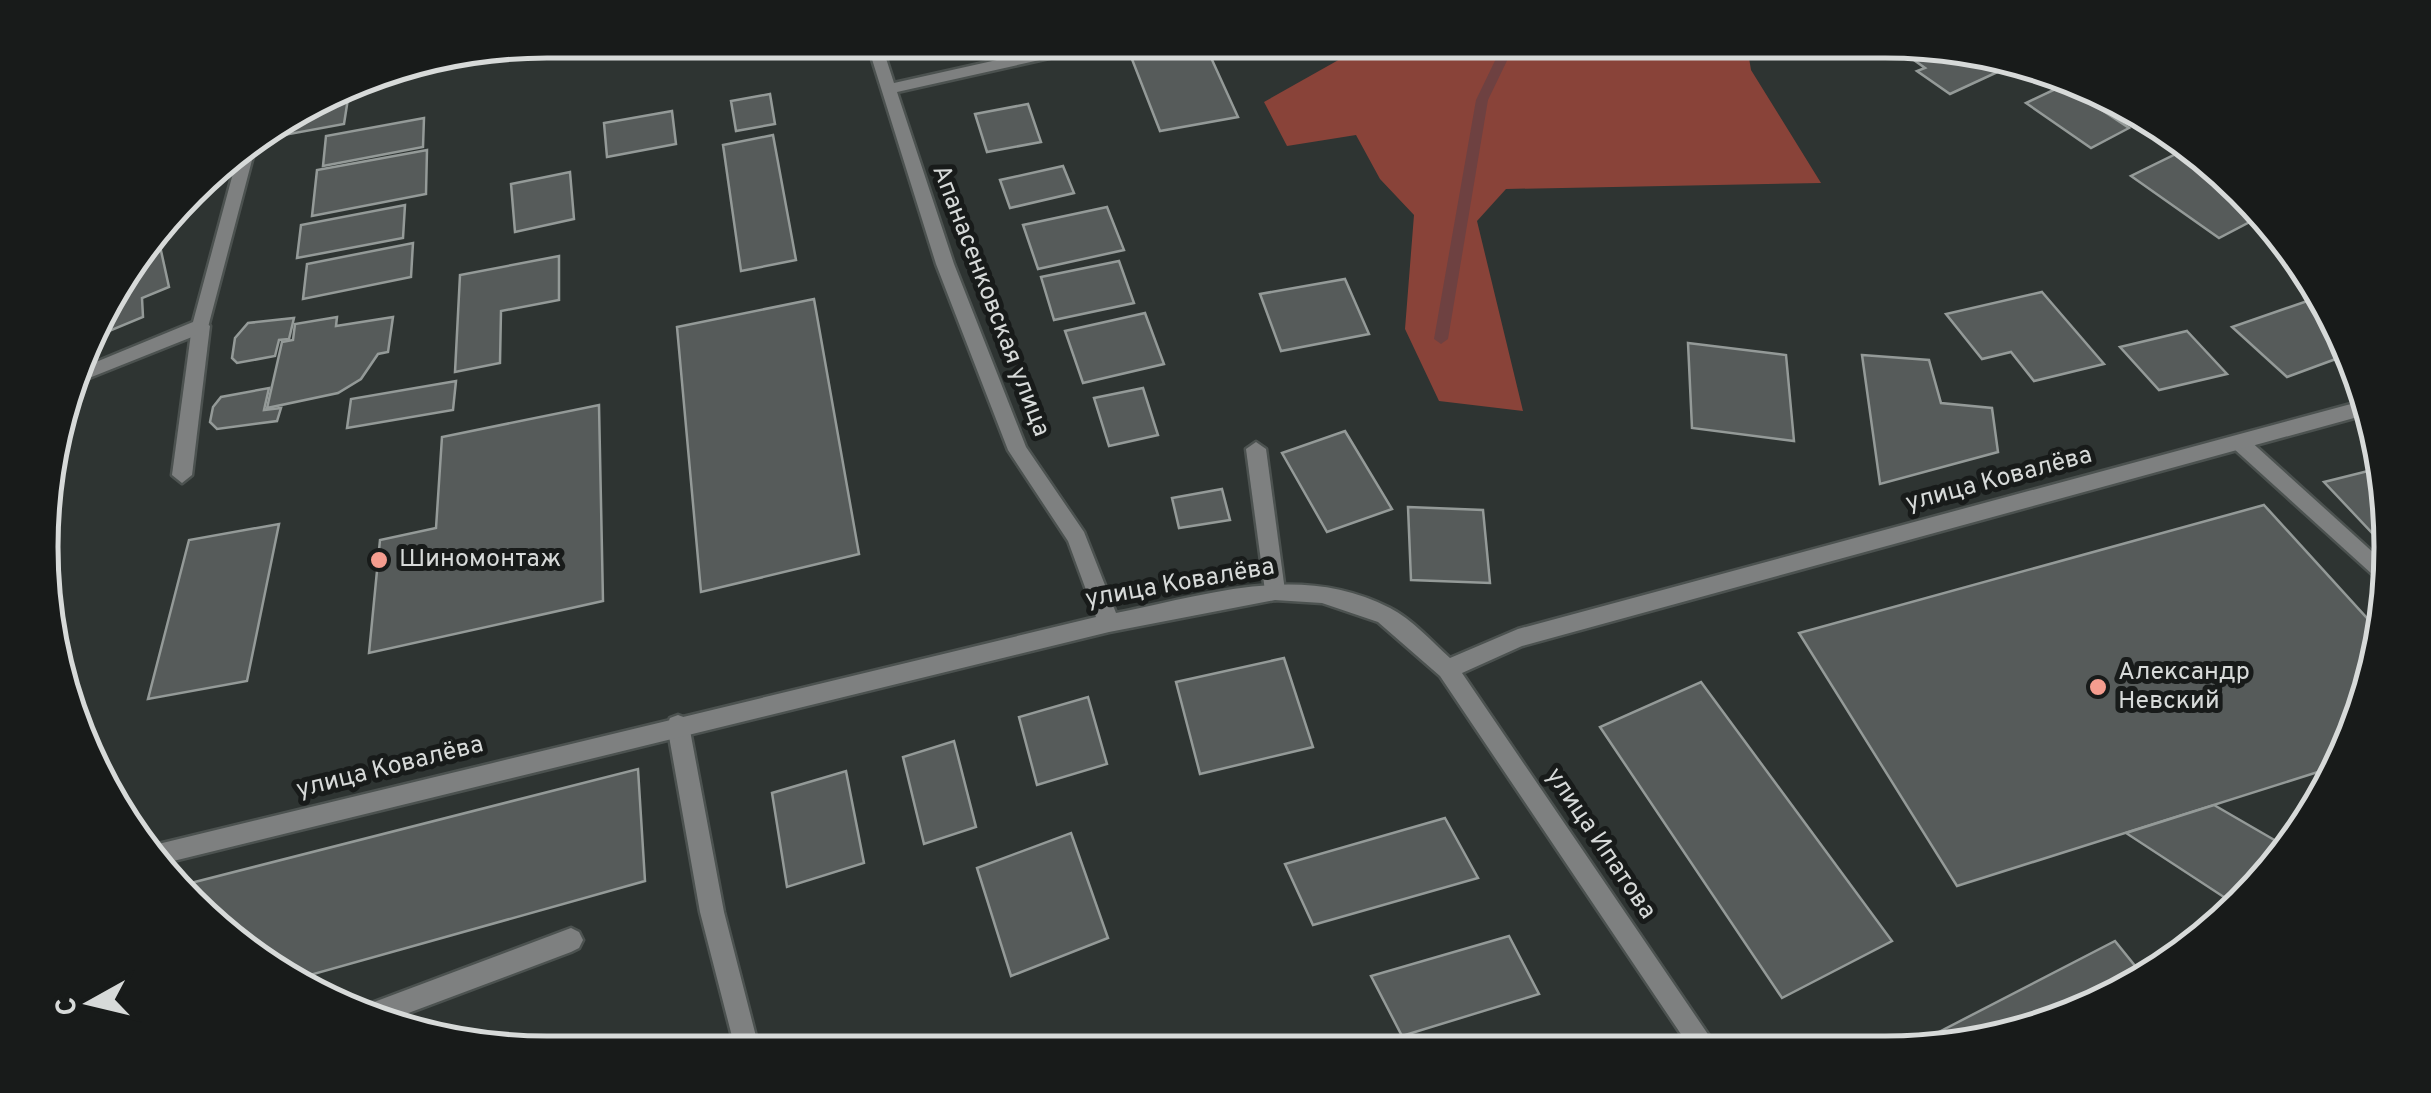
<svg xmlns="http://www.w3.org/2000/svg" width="2431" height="1093" viewBox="0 0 2431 1093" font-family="Overpass,sans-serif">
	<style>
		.forest { fill: #894339 }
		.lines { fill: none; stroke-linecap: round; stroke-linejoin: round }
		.stream { fill: #6e4141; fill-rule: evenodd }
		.building { fill: #565b5a; stroke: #949a98; stroke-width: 2.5 }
		.lane-casing { stroke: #4c5250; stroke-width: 5 }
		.street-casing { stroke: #4c5250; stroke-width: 5 }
		.lane { fill: #7e8080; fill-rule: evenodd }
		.street { fill: #7e8080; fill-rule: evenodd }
		.poi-dot { fill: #f59d8f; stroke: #181b1a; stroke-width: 4 }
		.labels { text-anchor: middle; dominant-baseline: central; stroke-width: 10; stroke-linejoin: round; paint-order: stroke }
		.street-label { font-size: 25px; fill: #d7dad9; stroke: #181b1a }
		.poi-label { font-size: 25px; fill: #d7dad9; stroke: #181b1a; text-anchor: start }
		.rim { fill: none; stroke: #d7dad9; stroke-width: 5 }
	</style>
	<rect width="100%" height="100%" fill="#2e3432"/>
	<path class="forest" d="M1374 40H1746L1751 70 1821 183 1506 189 1477 221 1523 411 1439 401 1405 329 1414 215 1380 179 1356 135 1287 146 1264 102Z"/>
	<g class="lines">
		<path class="stream" d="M1505 40H1517L1488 100 1448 339 1441 344 1434 339 1476 100Z"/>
	</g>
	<g class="building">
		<path d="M1177 40H1203L1238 117 1160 131 1128 49Z"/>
		<path d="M1893 42 1993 62 2004 69 1950 94 1917 71 1925 68 1890 43Z"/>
		<path d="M2064 85 2129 128 2091 148 2026 103Z"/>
		<path d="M350 86 344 124 284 135 286 123Z"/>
		<path d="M770 94 775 124 736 131 731 101Z"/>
		<path d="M1028 104 1041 142 987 152 975 114Z"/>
		<path d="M672 111 676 144 607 157 604 123Z"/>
		<path d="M424 118 423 147 323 166 326 136Z"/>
		<path d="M773 135 796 260 741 271 723 145Z"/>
		<path d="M427 150 426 194 312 216 317 170Z"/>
		<path d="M2176 154 2256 209 2261 216 2219 238 2131 176Z"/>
		<path d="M1063 166 1074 193 1010 208 1000 180Z"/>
		<path d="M570 172 574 219 515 232 511 184Z"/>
		<path d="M405 205 403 238 297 258 301 225Z"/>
		<path d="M1107 207 1124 250 1038 269 1023 225Z"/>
		<path d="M161 228 158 237 169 287 142 298 143 317 90 339 108 294Z"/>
		<path d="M413 243 411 277 303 299 307 264Z"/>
		<path d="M559 256V300L501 311 500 363 455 372 460 275Z"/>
		<path d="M1119 261 1134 303 1054 320 1041 277Z"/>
		<path d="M1345 279 1369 334 1281 351 1260 294Z"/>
		<path d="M2042 292 2104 364 2034 381 2011 352 1982 359 1946 314Z"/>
		<path d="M2316 298 2352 353 2287 377 2232 327Z"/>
		<path d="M814 299 859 554 701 592 677 327Z"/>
		<path d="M1145 313 1164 364 1083 383 1065 331Z"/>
		<path d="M337 317 336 326 393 317 388 352 378 354 361 379 338 393 267 408 282 342 293 340 295 324Z"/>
		<path d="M294 318 289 339 279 340 275 356 237 363 232 358 235 338 248 323Z"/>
		<path d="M2187 331 2227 374 2159 390 2120 347Z"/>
		<path d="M1688 343 1786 355 1794 441 1692 428Z"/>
		<path d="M1862 355 1929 360 1941 403 1992 408 1998 452 1880 484Z"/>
		<path d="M456 381 453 410 347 428 351 399Z"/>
		<path d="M269 388 264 410 281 408 277 421 217 429 210 422 213 407 221 397Z"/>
		<path d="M1143 388 1158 435 1109 446 1094 398Z"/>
		<path d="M599 405 603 601 369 653 380 540 436 528 442 437Z"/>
		<path d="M1345 431 1392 509 1327 532 1282 453Z"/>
		<path d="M2376 469 2391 546 2390 552 2324 482Z"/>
		<path d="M1222 489 1230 520 1179 528 1172 498Z"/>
		<path d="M2264 505 2375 627 2353 740 2337 766 1957 886 1799 633Z"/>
		<path d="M1408 507 1483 510 1490 583 1411 580Z"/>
		<path d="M279 524 247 681 148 699 189 540Z"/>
		<path d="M1284 658 1313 747 1200 774 1176 682Z"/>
		<path d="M1701 682 1892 941 1782 998 1600 727Z"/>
		<path d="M1088 697 1107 764 1037 785 1019 717Z"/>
		<path d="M954 741 976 827 924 844 903 757Z"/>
		<path d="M638 769 645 881 296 979 213 928 179 886Z"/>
		<path d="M846 771 864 863 787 887 772 793Z"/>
		<path d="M2214 805 2290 849 2236 905 2126 833Z"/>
		<path d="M1445 818 1478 878 1313 925 1285 864Z"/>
		<path d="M1071 833 1108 938 1011 976 977 868Z"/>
		<path d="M1509 936 1539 994 1402 1036 1371 976Z"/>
		<path d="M2115 941 2144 977 2079 1014 1951 1049H1906Z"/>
	</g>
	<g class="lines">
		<g class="lane-casing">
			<g id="lane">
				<path d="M201 319 210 326 192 475 182 483 172 475 192 326Z"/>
				<path d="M2240 436 2247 438 2387 565 2383 584 2233 448 2231 443Z"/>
				<path d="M1256 442 1266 449 1285 591 1282 597 1275 600 1268 597 1265 591 1246 449Z"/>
				<path d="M678 715 686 718 689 725 724 912 760 1052H736L700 912 667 725 670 718Z"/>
				<path d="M571 928 579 932 583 940 579 948 571 952 387 1021 354 1015 357 1008 366 1005Z"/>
			</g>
		</g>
		<g class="street-casing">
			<g id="street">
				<path d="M866 40H880L894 83 1086 40H1114L1107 45 897 92 954 264 1026 447 1084 532 1116 613C1208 595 1301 562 1390 608 1412 619 1432 642 1450 658L1518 629 2362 401 2365 415 1522 646 1462 673 1718 1049H1691L1440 676 1378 622 1322 603 1275 600 1109 632 161 864 146 847 1096 617 1068 541 1008 450 936 264Z"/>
				<path d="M254 142 256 145 207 331 74 384 79 369 193 322 239 151Z"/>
			</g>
		</g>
		<use href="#lane" class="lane"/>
		<use href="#street" class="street"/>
	</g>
	<g class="poi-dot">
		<circle cx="379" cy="560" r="10"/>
		<circle cx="2098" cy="687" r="10"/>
	</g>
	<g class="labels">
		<g class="street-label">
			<text transform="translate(990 301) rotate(69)">Апанасенковская улица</text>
			<text transform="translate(1999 480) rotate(-15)">улица Ковалёва</text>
			<text transform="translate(1180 584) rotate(-10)">улица Ковалёва</text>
			<text transform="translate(390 768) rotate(-14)">улица Ковалёва</text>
			<text transform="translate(1600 844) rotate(56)">улица Ипатова</text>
		</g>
		<g class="poi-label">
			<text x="399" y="560">Шиномонтаж</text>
			<text x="2118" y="673">Александр<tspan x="2118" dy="29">Невский</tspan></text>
		</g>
	</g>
	<path d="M0 0H2431V1093H0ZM547 58H1885A489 489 0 0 1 2374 547V547A489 489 0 0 1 1885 1036H547A489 489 0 0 1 58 547V547A489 489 0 0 1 547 58Z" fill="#181b1a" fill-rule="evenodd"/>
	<path class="rim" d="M547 58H1885A489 489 0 0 1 2374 547V547A489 489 0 0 1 1885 1036H547A489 489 0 0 1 58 547V547A489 489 0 0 1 547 58Z"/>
	<g transform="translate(90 1003) rotate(262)" stroke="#181b1a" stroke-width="8" paint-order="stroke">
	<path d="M0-8L18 38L0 25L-18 38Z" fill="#d7dad9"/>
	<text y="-15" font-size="28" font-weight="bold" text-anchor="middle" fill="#d7dad9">С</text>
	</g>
</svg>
